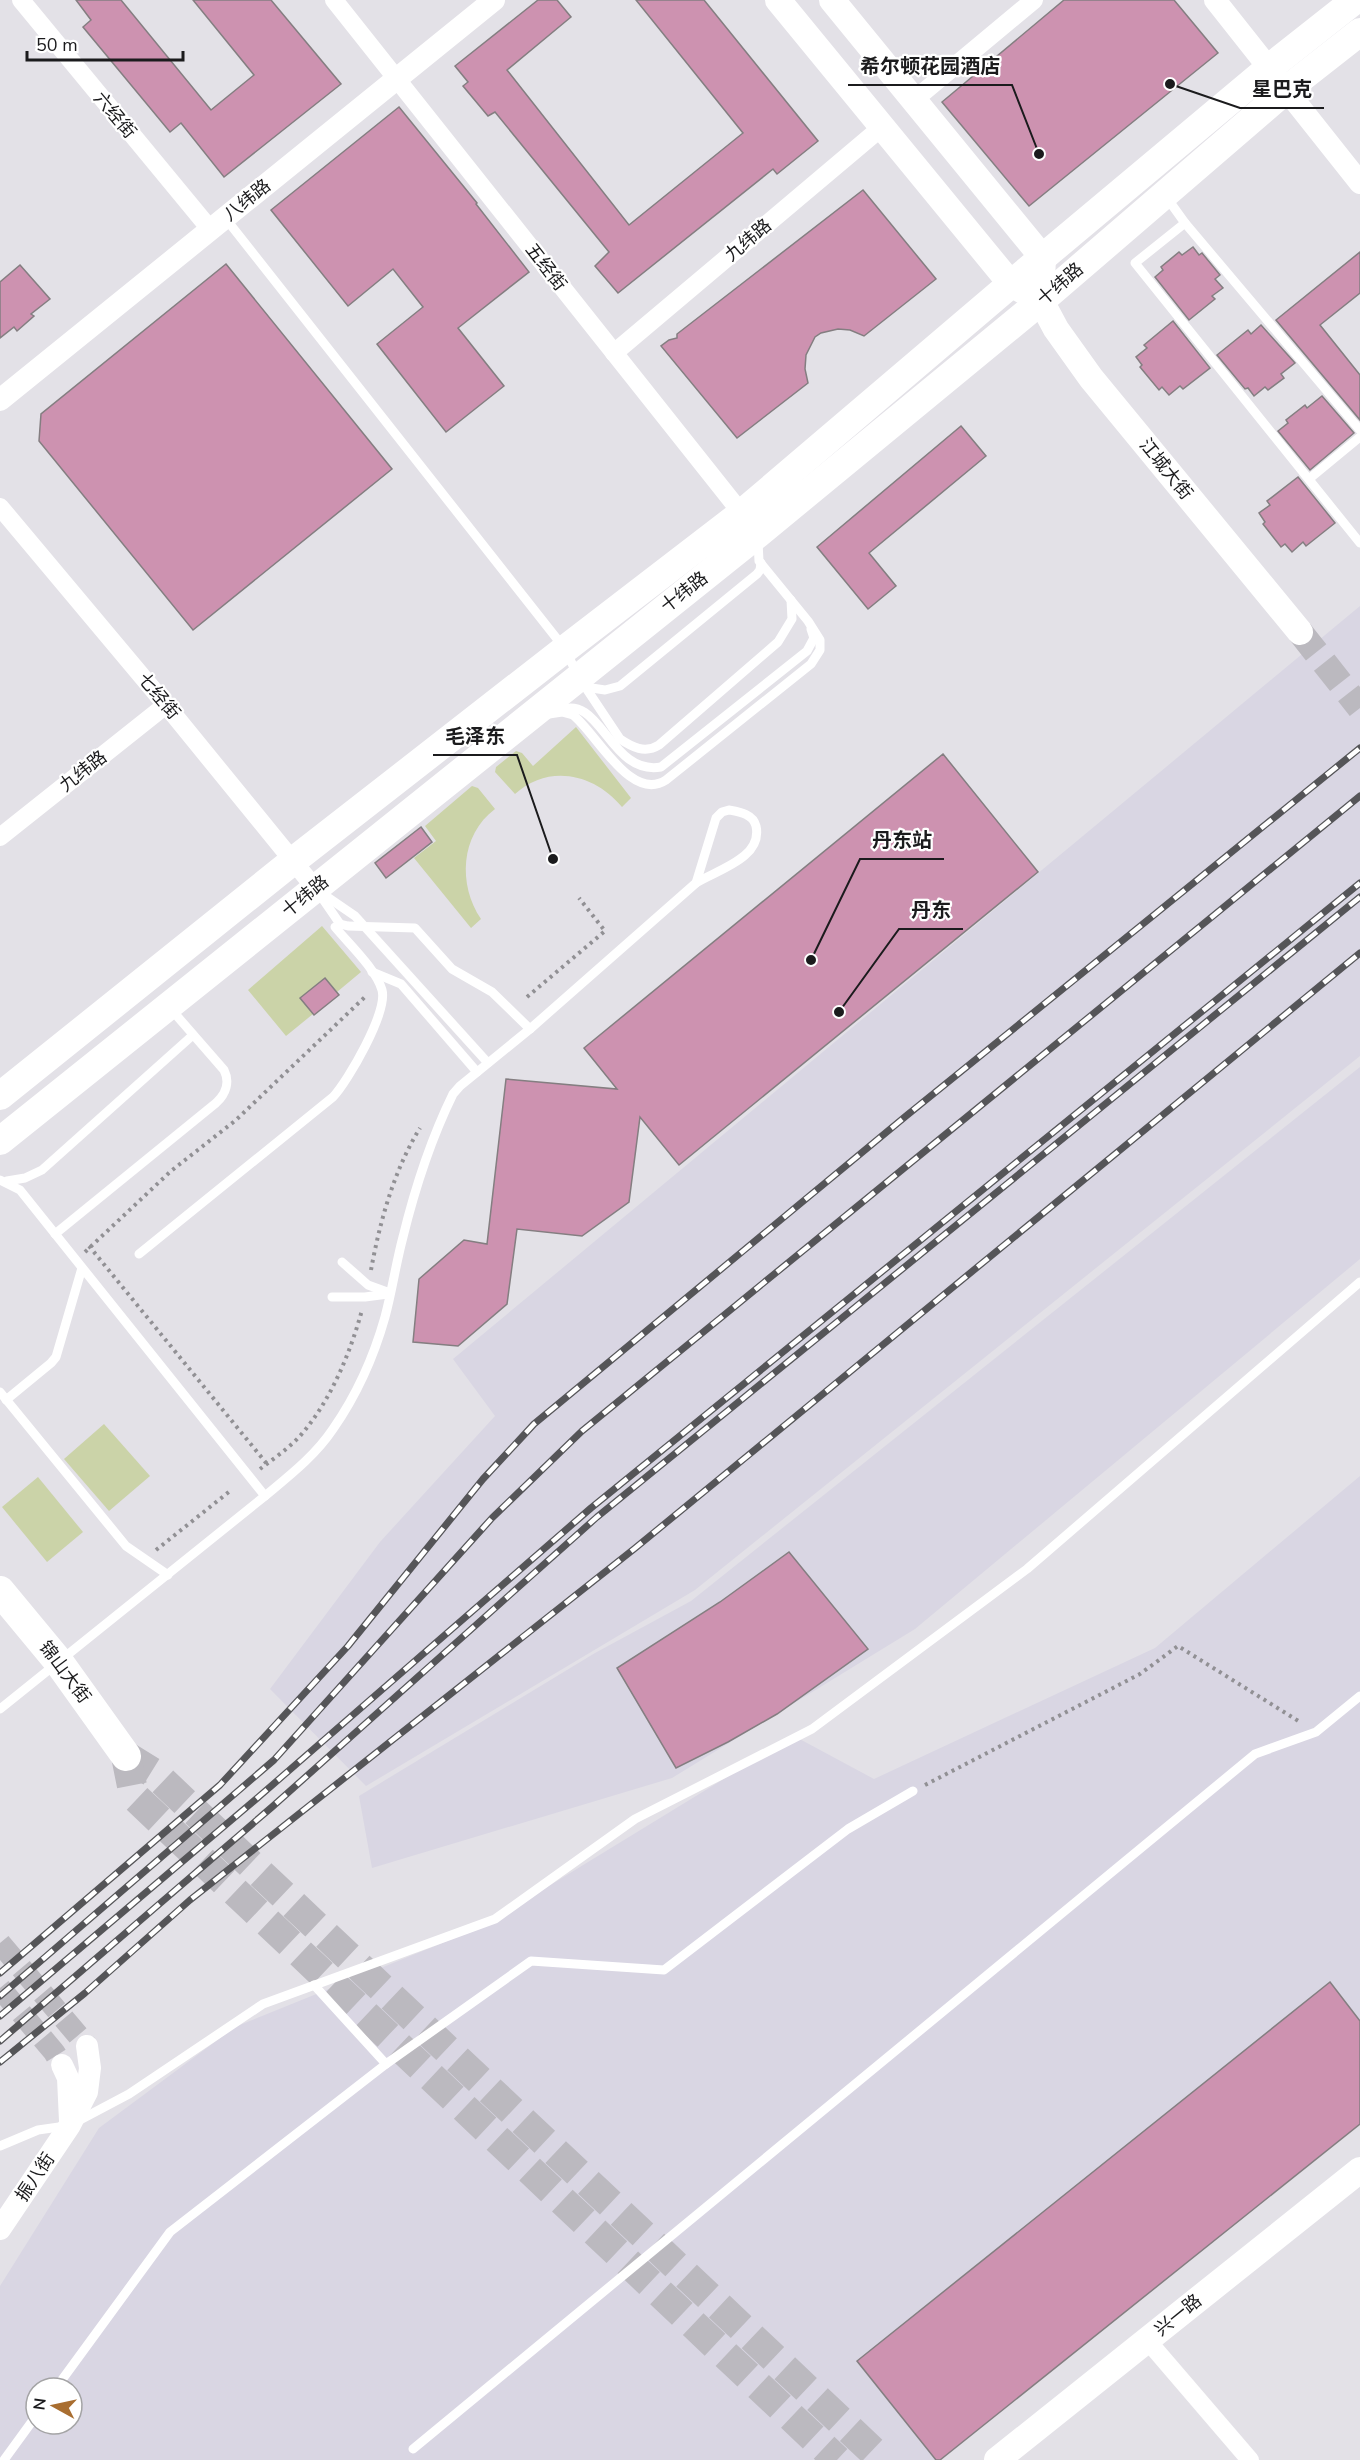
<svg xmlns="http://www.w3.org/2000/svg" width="1360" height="2460" viewBox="0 0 1360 2460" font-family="'Nunito Sans','Noto Sans SC',sans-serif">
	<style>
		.built { fill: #d9d6e3; fill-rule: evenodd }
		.green { fill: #cbd3a8 }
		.building { fill: #cd92b0; stroke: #847e81; stroke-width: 1.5 }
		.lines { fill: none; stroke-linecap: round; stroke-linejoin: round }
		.tertiary-tunnel { stroke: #bbb9bf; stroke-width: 22; stroke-dasharray: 22 11; stroke-linecap: butt }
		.secondary-tunnel { stroke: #bbb9bf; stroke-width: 26; stroke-dasharray: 26 13; stroke-linecap: butt }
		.trunk-tunnel { stroke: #bbb9bf; stroke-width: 30; stroke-dasharray: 30 15; stroke-linecap: butt }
		.path { stroke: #919094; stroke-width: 4; stroke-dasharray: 3 4.5; stroke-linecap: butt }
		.service { stroke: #fff; stroke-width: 9 }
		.minor { stroke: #fff; stroke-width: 18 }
		.tertiary { stroke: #fff; stroke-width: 22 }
		.secondary { stroke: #fff; stroke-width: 26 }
		.primary { stroke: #fff; stroke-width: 28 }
		.trunk { stroke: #fff; stroke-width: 30 }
		.rail-casing { stroke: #555558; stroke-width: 7 }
		.rail { stroke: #fff; stroke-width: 4.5; stroke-dasharray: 14; stroke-linecap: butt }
		.labels { text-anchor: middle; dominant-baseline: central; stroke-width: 4.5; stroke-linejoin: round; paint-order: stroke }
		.street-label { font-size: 18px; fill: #1b1b1d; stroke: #fff }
		.leader { fill: none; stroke: #1b1b1d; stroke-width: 2 }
		.callout-dot { fill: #1b1b1d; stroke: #fff; stroke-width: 2 }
		.callout-label { font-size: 20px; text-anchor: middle; font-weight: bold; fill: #1b1b1d; stroke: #fff; stroke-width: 4.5; stroke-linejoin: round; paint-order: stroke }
	</style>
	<rect width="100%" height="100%" fill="#e3e1e7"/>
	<g class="built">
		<path d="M1360 606V1056L695 1590 366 1786 270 1689 380 1542 495 1416 453 1359Z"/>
		<path d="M1360 1067V1259L915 1629 672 1778 372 1868 359 1796 595 1653 691 1601Z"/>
		<path d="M1360 1476V2119L938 2460H0V2286L99 2128 235 2027 482 1927 794 1736 874 1779 1155 1648ZM36 2388H72V2424H36Z"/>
	</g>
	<g class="green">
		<path d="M576 727 631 798 622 807C595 774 549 763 515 794L495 772 496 767 516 751 522 753 533 766Z"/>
		<path d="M472 786 478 788 495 809C460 835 458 885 481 919L471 928 414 858 436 841 425 826Z"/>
		<path d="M322 926 361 972 337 992 325 978 301 998 313 1014 286 1036 248 990Z"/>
		<path d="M104 1424 150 1476 109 1511 64 1459Z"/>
		<path d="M38 1477 83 1532 47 1562 2 1507Z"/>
	</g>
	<g class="building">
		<path d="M76 0H121L211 110 254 75 193 0H271L341 84 224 177 181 123 170 132 83 27 91 20Z"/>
		<path d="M538 0H557L571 17 507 70 629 225 743 133 636 0H704L818 141 777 174 773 169 618 293 595 266 609 252 495 112 488 116 463 86 468 82 455 66Z"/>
		<path d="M1064 0H1174L1218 53 1029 206 942 102Z"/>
		<path d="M399 107 477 203 476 204 529 272 458 328 504 386 446 432 377 344 423 307 393 269 348 306 271 210Z"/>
		<path d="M863 190 936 279 864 336 850 330 838 329 821 333 815 337 806 355 805 369 808 383 737 438 661 346 669 340 677 338V334Z"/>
		<path d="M1193 247 1199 255 1202 253 1220 275 1215 279 1223 288 1212 296 1215 299 1189 320 1155 277 1163 270 1161 267 1179 252 1182 255Z"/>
		<path d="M1360 252V293L1320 325 1360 375V420L1276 320Z"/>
		<path d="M226 264 392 469 193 630 39 441 41 414Z"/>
		<path d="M20 265 50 299 31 314 34 316 17 331 14 327 0 338V282Z"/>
		<path d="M1173 321 1210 368 1183 389 1180 386 1169 395 1162 387 1159 390 1140 367 1142 365 1136 357 1147 348 1144 345Z"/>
		<path d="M1261 325 1295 363 1281 374 1284 378 1268 390 1265 387 1254 396 1248 388 1245 389 1217 355 1248 330 1251 334Z"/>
		<path d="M1322 396 1354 433 1310 470 1278 431 1288 423 1286 420 1305 405 1307 408Z"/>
		<path d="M961 426 986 456 869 553 896 586 868 609 817 547Z"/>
		<path d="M1298 477 1335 523 1306 546 1303 542 1292 552 1285 544 1281 547 1263 524 1265 522 1259 513 1270 505 1267 501Z"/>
		<path d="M943 754 1038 872 679 1165 640 1117 629 1202 582 1236 517 1229 507 1304 458 1346 413 1342 419 1279 464 1240 487 1244 506 1079 617 1089 584 1048Z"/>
		<path d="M421 827 432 842 386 878 375 863Z"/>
		<path d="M325 978 339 995 314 1015 300 998Z"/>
		<path d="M789 1552 868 1649 777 1714 728 1742 676 1768 617 1668 720 1602Z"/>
		<path d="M1330 1982 1360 2021V2124L940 2460H936L857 2361Z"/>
	</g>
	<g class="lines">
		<g class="tertiary-tunnel">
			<path d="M0 1943 87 2046"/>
			<path d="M0 1988 54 2052 62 2065"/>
		</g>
		<path class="secondary-tunnel" d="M1300 632 1360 708"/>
		<g class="trunk-tunnel">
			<path d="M126 1756 155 1774 882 2460"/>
			<path d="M126 1756 134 1796 837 2460"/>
		</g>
		<g class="path">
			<path d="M527 997 605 931 579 898"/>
			<path d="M89 1246 267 1464"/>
			<path d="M85 1252 171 1171 236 1120 367 995"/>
			<path d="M371 1270C380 1221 394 1170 420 1128"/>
			<path d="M260 1469C273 1459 288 1449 300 1436 330 1402 350 1354 362 1310"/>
			<path d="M156 1550 230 1491"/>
			<path d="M925 1785 1140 1674 1178 1646 1300 1722"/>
		</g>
		<g class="service">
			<path d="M1167 198 1185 223 1135 263 1360 543"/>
			<path d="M226 219 565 649 578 676 620 739C632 747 645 754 659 745L778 642 792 619 791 600"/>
			<path d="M1185 223 1360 430"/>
			<path d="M1309 479 1360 437"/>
			<path d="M585 687 605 690 620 686 757 574 760 570 761 563"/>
			<path d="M558 711C601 691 609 776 661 767L807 651 814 638 811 629"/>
			<path d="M549 714 562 712 573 715C597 734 631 803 666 780L811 664 820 650V640L808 621 759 561 758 542"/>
			<path d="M729 810C740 812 753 814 756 826 763 858 717 870 696 883L716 818 722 812Z"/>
			<path d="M318 892 340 924 348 926 415 928 452 969 492 992 530 1029"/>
			<path d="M320 892 355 916 488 1063"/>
			<path d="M372 972 401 984 477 1072"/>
			<path d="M0 1180 20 1190 265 1496"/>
			<path d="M7 1181 25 1178 42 1170 193 1035"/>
			<path d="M55 1234 216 1103C226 1094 230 1082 224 1070L170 1008"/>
			<path d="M139 1254 333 1097C348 1081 388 1012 382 990 376 969 349 944 335 927L340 924"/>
			<path d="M342 1262 368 1285 390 1293"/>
			<path d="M332 1297H365L388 1294"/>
			<path d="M0 1392 126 1546 168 1575"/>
			<path d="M6 1400 51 1363 56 1357 82 1268"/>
			<path d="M0 1709 265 1496C289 1476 315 1456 333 1429 356 1396 374 1356 385 1317 392 1291 396 1263 403 1237 415 1188 431 1139 453 1094L460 1086 530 1029 696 883"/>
			<path d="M314 1985 386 2064 531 1961 664 1970 848 1829 913 1791"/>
			<path d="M78 2121 129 2094 263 2004 495 1919 635 1819 812 1729 1027 1569 1360 1282"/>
			<path d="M0 2146 38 2130 66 2126"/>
			<path d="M56 2388 170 2232 386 2064"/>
			<path d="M413 2449 1255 1754 1316 1732 1360 1696"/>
			<path d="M4 2460 36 2416"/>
		</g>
		<g class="minor">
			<path d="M21 0 210 229"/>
			<path d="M334 0 747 520"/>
			<path d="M914 100 1034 0"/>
			<path d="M614 353 882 127"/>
			<path d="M0 507 166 705 315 888"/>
			<path d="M0 837 166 705"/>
			<path d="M1147 2340 1250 2460"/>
		</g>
		<g class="tertiary">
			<path d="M1215 0 1360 183"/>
			<path d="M0 400 494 0"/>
			<path d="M62 2065 68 2078 70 2121"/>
			<path d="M0 2229 70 2125 87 2092 90 2068 87 2046"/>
		</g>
		<g class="secondary">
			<path d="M778 0 1011 284 1041 301 1043 258 832 0"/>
			<path d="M1041 301 1056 329 1091 378 1300 632"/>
			<path d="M997 2460 1360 2170"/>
		</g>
		<g class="primary">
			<path d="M0 1096 293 861 565 649 742 513 1011 284 1269 68 1355 0"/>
			<path d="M0 1141 758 534 1041 301 1286 90 1360 32"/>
		</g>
		<path class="trunk" d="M0 1591 58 1661 126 1756"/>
		<g class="rail-casing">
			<g id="rail">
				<path d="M0 1973 220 1785 348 1646 483 1479 534 1424 906 1116 1360 748"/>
				<path d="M0 1996 274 1760 492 1518 582 1431 1360 796"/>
				<path d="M0 2016 255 1800 591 1508 1360 883"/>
				<path d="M0 2041 272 1807 597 1517 1360 897"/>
				<path d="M0 2062 85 1993 190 1900 634 1549 1360 953"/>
			</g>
		</g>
		<use href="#rail" class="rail"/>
	</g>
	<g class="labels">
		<g class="street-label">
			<text transform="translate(115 115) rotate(50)">六经街</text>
			<text transform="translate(247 200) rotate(-39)">八纬路</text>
			<text transform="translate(748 240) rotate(-40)">九纬路</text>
			<text transform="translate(546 267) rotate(52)">五经街</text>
			<text transform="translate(1060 284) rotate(-41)">十纬路</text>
			<text transform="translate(1166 469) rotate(51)">江城大街</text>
			<text transform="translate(684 592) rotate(-38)">十纬路</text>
			<text transform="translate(159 696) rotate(50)">七经街</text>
			<text transform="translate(83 771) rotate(-38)">九纬路</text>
			<text transform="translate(305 896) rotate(-39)">十纬路</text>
			<text transform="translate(65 1672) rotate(53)">锦山大街</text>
			<text transform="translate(35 2177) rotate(-56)">振八街</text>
			<text transform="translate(1178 2315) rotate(-39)">兴一路</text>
		</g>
	</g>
	<path class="leader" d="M1039 154L1012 85H848M1170 84L1240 108H1324M553 859L517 755H433M811 960L860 859H944M839 1012L899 929H963"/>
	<g class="callout-dot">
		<circle cx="1039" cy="154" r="6"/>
		<circle cx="1170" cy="84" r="6"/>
		<circle cx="553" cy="859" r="6"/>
		<circle cx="811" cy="960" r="6"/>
		<circle cx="839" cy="1012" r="6"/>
	</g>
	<g class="callout-label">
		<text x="930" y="73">希尔顿花园酒店</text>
		<text x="1282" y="96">星巴克</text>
		<text x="475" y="743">毛泽东</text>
		<text x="902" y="847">丹东站</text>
		<text x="931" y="917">丹东</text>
	</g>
	<g transform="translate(54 2406) rotate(278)"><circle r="28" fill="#ffffff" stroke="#a4a4a5" stroke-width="1.5"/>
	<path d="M0-4.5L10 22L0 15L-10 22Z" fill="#a96e30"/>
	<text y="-9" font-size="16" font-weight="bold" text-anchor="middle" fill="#1b1b1d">N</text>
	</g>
	<path d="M27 51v9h156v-9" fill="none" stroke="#1b1b1d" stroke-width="3"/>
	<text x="36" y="51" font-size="18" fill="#1b1b1d" stroke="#ffffff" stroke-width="4.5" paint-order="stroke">50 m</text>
</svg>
